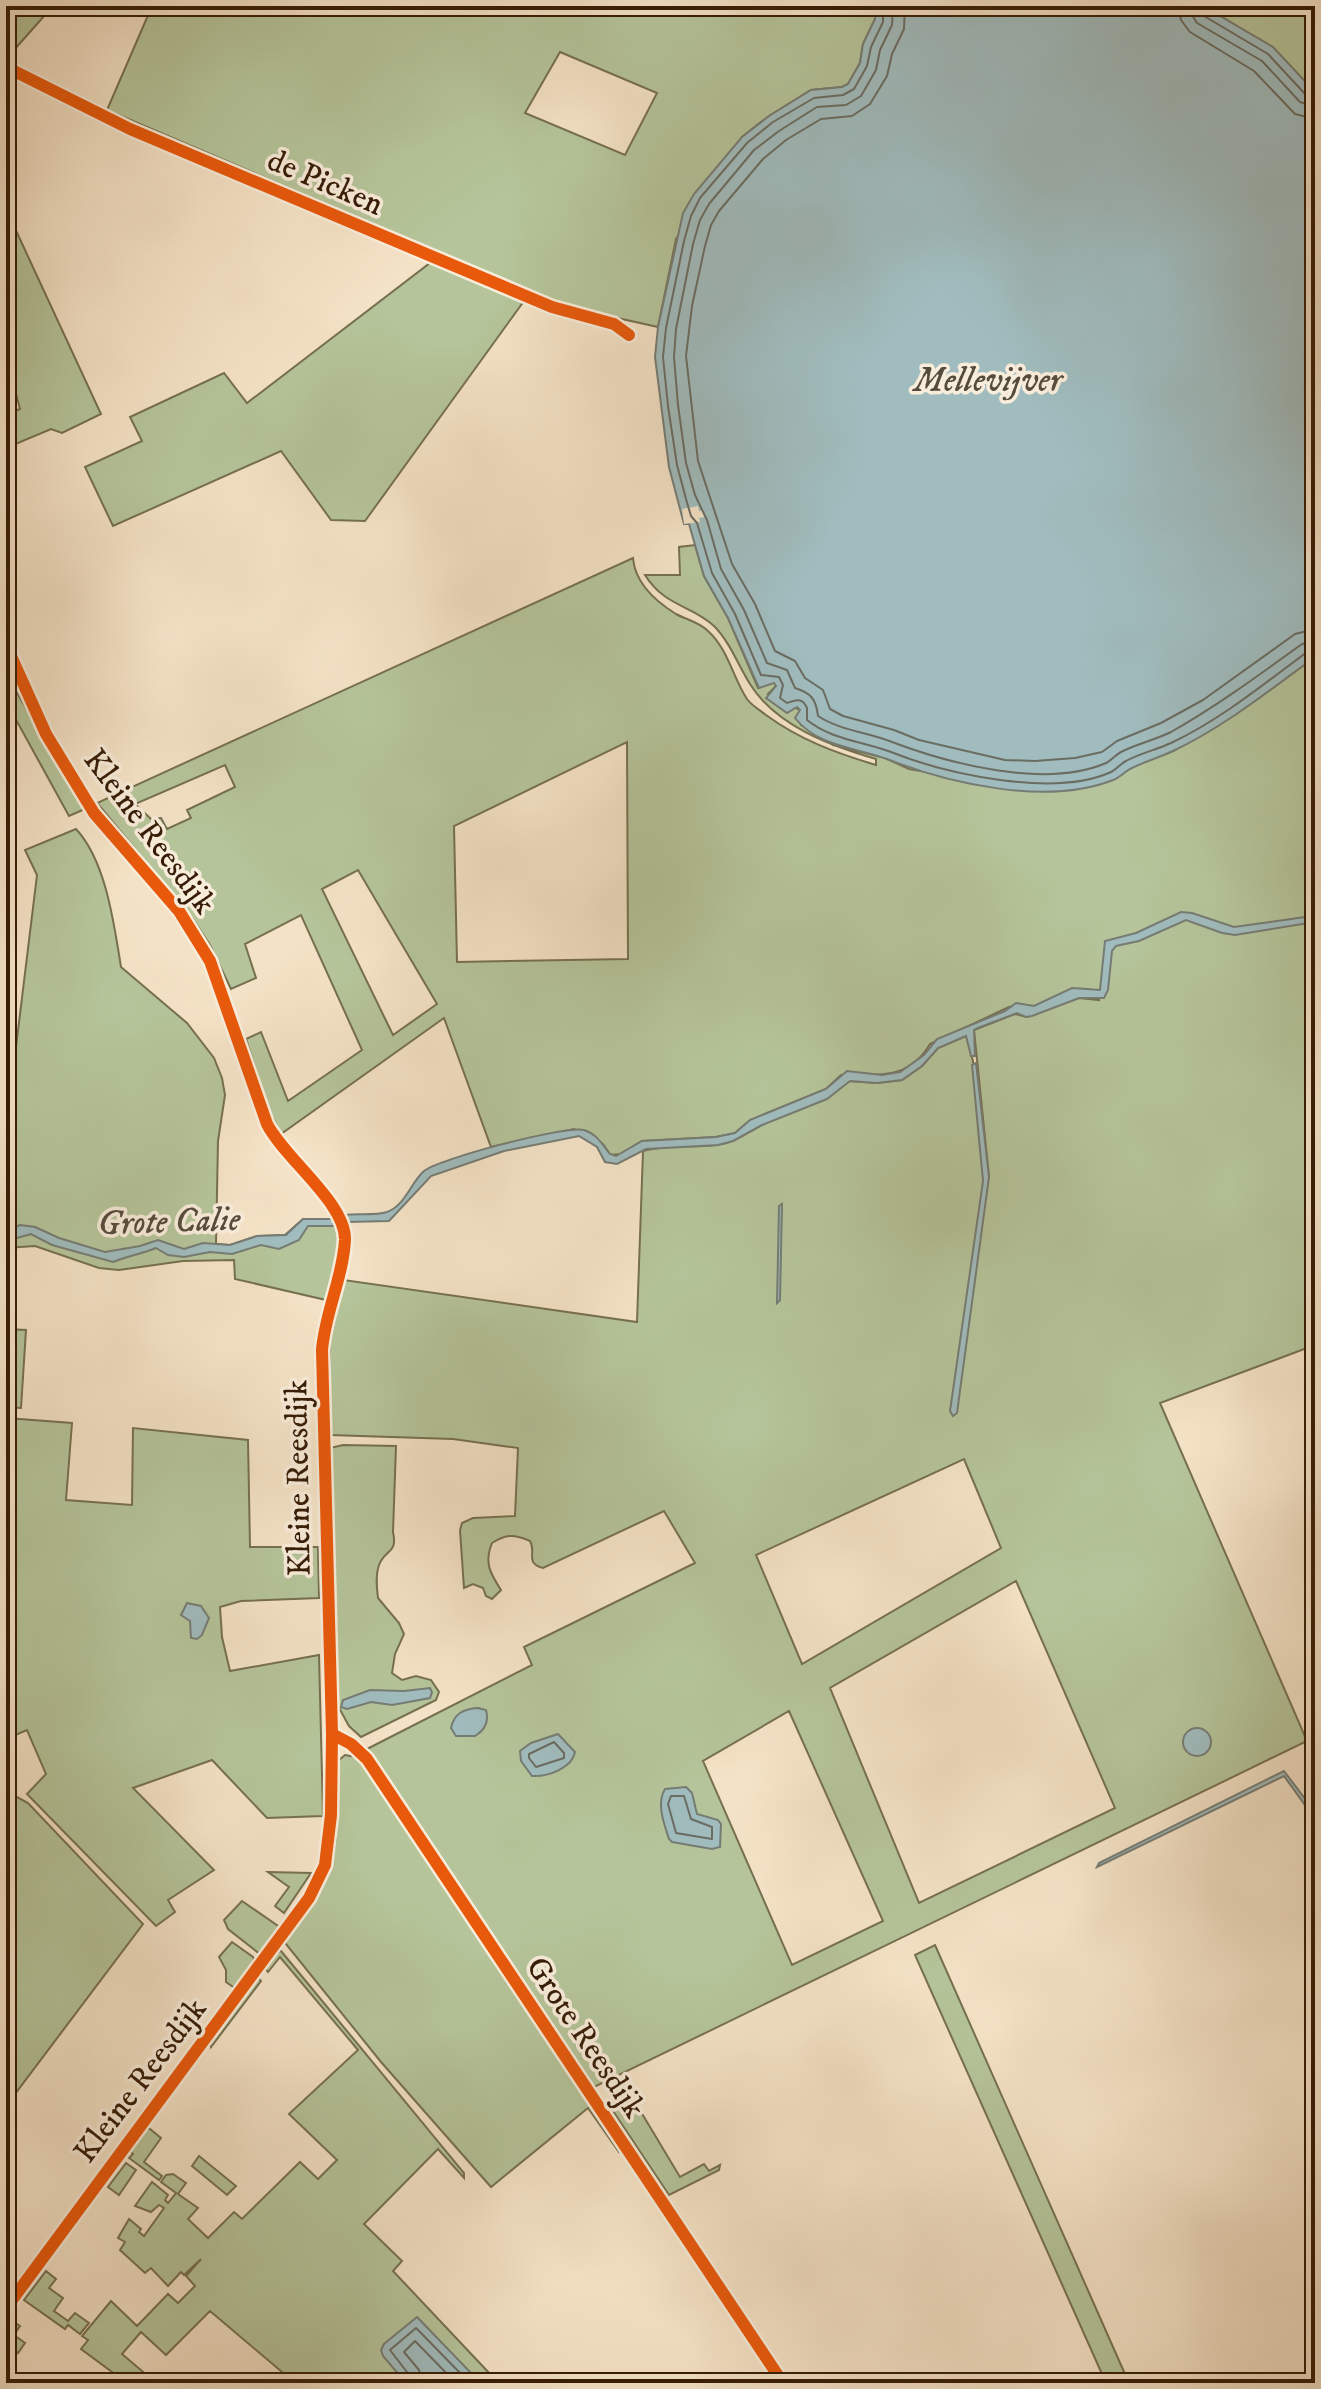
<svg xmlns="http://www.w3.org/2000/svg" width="1321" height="2389" viewBox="0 0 1321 2389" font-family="'IM FELL DW Pica',serif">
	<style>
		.green { fill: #b5c49a; stroke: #767050; stroke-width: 2; fill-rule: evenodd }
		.water { fill: #a0bcbe; stroke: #767c74; stroke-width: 2 }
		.pier { fill: #f4e2c6 }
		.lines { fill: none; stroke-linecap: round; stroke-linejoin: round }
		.shore { stroke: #6b6c62; stroke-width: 2 }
		.minor-casing { stroke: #664e36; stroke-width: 13 }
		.minor { stroke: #f8ecda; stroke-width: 10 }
		.cycleway-casing { stroke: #f8ecda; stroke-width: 17 }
		.cycleway { stroke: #e8590c; stroke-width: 12 }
		.labels { text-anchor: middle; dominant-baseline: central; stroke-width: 7; stroke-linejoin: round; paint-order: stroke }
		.street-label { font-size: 32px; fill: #361c06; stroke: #f8ecda }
		.water-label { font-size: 34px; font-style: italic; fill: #564c3d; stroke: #f8ecda }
	</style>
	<rect width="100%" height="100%" fill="#f4e2c6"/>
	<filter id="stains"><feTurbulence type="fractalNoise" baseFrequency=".0025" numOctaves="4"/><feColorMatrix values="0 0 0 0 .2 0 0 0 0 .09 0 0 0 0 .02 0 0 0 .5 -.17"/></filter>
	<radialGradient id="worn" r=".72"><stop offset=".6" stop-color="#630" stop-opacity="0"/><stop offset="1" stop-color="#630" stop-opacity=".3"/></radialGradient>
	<g class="green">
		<path d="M6 6H53L6 59Z"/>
		<path d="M152 6H879L875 9V19L863 44 860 63 848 84 842 87 811 90 769 116 742 137 676 239 658 327 568 307 107 110ZM560 52 657 93 625 155 525 113Z"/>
		<path d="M1203 6H1315V92L1232 23Z"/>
		<path d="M6 209 101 414 62 433 51 429 6 448V414L20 409 6 356Z"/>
		<path d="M430 263 524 301 365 521 331 520 281 451 113 526 85 467 142 441 130 417 224 373 247 403Z"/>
		<path d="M695 545 704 576 728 618 758 688 774 682 776 686 768 694 800 710 801 725 833 745 885 758 909 769 1035 791 1079 788 1115 779 1129 768 1175 750 1263 694 1315 657V1345L1160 1403 1307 1741 594 2087 367 1749 532 1665 524 1647 695 1563 664 1511 543 1568C524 1563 537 1552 530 1541 514 1534 506 1534 492 1543 484 1563 490 1573 501 1590L492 1599 486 1596 483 1588 473 1584 464 1588 460 1530 462 1523 473 1518 515 1516 518 1448 453 1439 330 1435V1342L344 1280 637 1322 643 1151C666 1144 693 1148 717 1145 735 1143 746 1133 762 1125 793 1110 823 1103 849 1081L877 1083 902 1080 922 1066 938 1048 966 1036C977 1059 985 1159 983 1187L989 1177 974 1030 1015 1014 1027 1017 1079 998 1099 1000 1097 991C1061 983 1065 999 1035 1006 1026 1008 1019 1004 1009 1007L930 1044C908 1081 879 1074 841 1075L826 1089 750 1120 735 1133 716 1137 642 1141 621 1154 610 1155 603 1144 574 1129 491 1147 444 1018 281 1134 269 1111 246 1039 261 1032 288 1101 362 1050 301 915 245 944 256 978 231 989 210 945 193 919 97 803 633 558C635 583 655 601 676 614 687 620 699 622 708 631 728 649 733 678 747 699 752 706 760 710 766 715 800 740 836 753 876 765V759C831 746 776 726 750 684 738 665 730 642 714 626 692 605 665 607 645 575H680L679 547ZM627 742 628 959 457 962 454 826ZM225 765 235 787 187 810 191 818 167 829 161 818 151 819 135 804ZM358 870 437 1004 393 1035 322 889ZM964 1459 1001 1548 802 1664 756 1555ZM1016 1581 1115 1808 919 1903 830 1688ZM789 1711 883 1921 792 1965 703 1761Z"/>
		<path d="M6 686H13L85 809 69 816 14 716 6 708Z"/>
		<path d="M76 829C106 861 114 924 121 967L187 1023 214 1058 222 1078 225 1095 218 1141 216 1244 230 1245 257 1236 285 1235 303 1219H334C345 1244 332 1274 326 1300L235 1279 234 1260 183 1261 119 1270 99 1268 35 1246 6 1248V1097L10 1096 37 875 25 850Z"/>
		<path d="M6 1329 26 1330 21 1408 6 1407Z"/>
		<path d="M6 1418 72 1423 66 1500 132 1505 133 1428 248 1440 250 1547H318L319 1598 241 1601 220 1607 222 1637 230 1671 319 1655 323 1816 267 1818 212 1760 133 1788 214 1870 168 1900 175 1912 156 1926 27 1794 46 1774 27 1730 6 1739Z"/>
		<path d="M343 1445 396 1446 393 1532C398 1554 385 1549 379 1565 375 1576 377 1588 378 1598L399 1623 404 1634 395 1654 392 1673 402 1680 416 1676 431 1680 439 1692 436 1700 361 1737 349 1726 338 1706 330 1448Z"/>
		<path d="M345 1755 361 1758 623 2149 619 2152 588 2108 491 2187 381 2062 286 1944 285 1939C301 1917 319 1896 329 1870 340 1841 336 1802 337 1771L339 1760Z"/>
		<path d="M6 1796 17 1797 28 1803 143 1924 6 2106Z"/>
		<path d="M268 1872 311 1873 284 1913 275 1906 289 1887Z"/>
		<path d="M242 1901 281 1928 261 1955 228 1929 224 1920Z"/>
		<path d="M232 1942 253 1957 256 1963 236 1989 226 1982V1970L219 1957Z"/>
		<path d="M935 1945 1129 2383H1106L915 1955Z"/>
		<path d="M281 1951 464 2173V2178L438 2149 364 2224 402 2261 393 2271 491 2375 482 2383H295L210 2311 166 2355 141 2332 122 2354 149 2377 152 2374 160 2380 157 2383H127L81 2349 88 2340 82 2336 111 2301 137 2326 168 2294 178 2303 195 2286 186 2276 201 2259 184 2275 181 2272 168 2286 151 2268 145 2273 120 2250 125 2242 118 2238 129 2219 141 2229 139 2232 144 2236 164 2208 159 2205 151 2212 135 2206 152 2182 168 2195 165 2200 168 2203 176 2193 161 2182 166 2175 173 2174 186 2183 178 2194 198 2208 188 2219 208 2238 234 2212 242 2219 300 2162 318 2179 337 2160 289 2114 358 2050 280 1957 268 1972 264 1967 275 1953Z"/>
		<path d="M257 1977 261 1981 211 2047 210 2041Z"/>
		<path d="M629 2092 680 2177 704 2164 709 2171 720 2165 719 2170 669 2195 607 2102Z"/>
		<path d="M144 2129H150L161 2138 144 2162 162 2176 159 2180 129 2158 133 2154 129 2150Z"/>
		<path d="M199 2156 236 2186 227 2195 192 2166Z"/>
		<path d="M126 2163 136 2170 119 2195 108 2187Z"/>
		<path d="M46 2271 56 2279 49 2288 63 2298 54 2311 68 2321 75 2313 89 2323 80 2334 68 2325 65 2329 24 2300Z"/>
		<path d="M16 2310 14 2322 20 2326 14 2335 25 2343 18 2353 6 2344V2324Z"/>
	</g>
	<g class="water">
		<path d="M879 6H1203L1273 47 1315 92V657C1270 690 1224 727 1173 751 1160 757 1147 761 1134 767 1126 770 1121 777 1113 780 1048 806 950 784 887 759 855 747 818 747 795 718L800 710 797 707 787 713 766 698 776 686 774 683 759 688 728 618 704 576 689 524H684L669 467 655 357 658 327 683 213 694 194 742 137 769 116 811 90 842 87 848 84 860 63 863 44 875 19V9Z"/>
		<path d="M1181 912 1192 913 1234 927 1312 916H1315V922L1235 935 1222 933 1186 920 1139 941 1116 946 1112 951 1108 990 1104 998H1079L1032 1016 1026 1017 1017 1013 978 1028 974 1030 975 1056H971L966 1036 938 1048 922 1066 902 1080 877 1083 850 1081 827 1099 762 1125 733 1141 718 1145 646 1149 617 1164 605 1162 597 1147 579 1136 504 1151 431 1176 389 1221 347 1222 344 1215C358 1213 374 1216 387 1212 405 1206 411 1182 424 1171 438 1159 566 1125 584 1130 597 1134 602 1144 610 1154L616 1156 642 1141 716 1137 735 1133 750 1120 826 1089 847 1071 882 1075 900 1072 924 1055 937 1039 1005 1011 1016 1003 1034 1006 1072 988 1100 990 1105 941 1136 933Z"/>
		<path d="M976 1063 989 1177 957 1413 953 1416 950 1411 983 1181 972 1065Z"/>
		<path d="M782 1204 780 1300 777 1303 779 1206Z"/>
		<path d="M303 1219H333L334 1226H308L299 1240 279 1249 261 1245 232 1254 210 1252 184 1257 168 1255 156 1248C142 1254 127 1256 113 1262L52 1245 31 1234 6 1241V1231L20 1225 35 1227 59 1238 105 1252 140 1246 158 1240 184 1249 203 1243 230 1245 257 1236 286 1235Z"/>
		<path d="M187 1603 201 1606 209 1618 202 1635 197 1639 191 1638 190 1621 181 1615Z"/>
		<path d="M430 1688 432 1692 430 1698 392 1705 371 1702 347 1709 341 1707 343 1700 370 1690 404 1691Z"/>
		<path d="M478 1708 486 1710C489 1721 485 1730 475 1736H456L451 1728C454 1713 464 1709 478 1708Z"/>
		<circle cx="1197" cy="1742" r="14"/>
		<path d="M558 1734 575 1752C572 1768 548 1777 532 1776L521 1761 520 1751 531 1743Z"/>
		<path d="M1284 1771 1315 1812V1819L1284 1776 1097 1867 1099 1863Z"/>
		<path d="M686 1787 692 1793 697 1814 718 1820 721 1824 720 1847 712 1849 672 1842 669 1839C664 1824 656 1803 665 1789Z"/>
		<path d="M417 2317 473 2375 472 2383H406L383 2356 381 2350 384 2344Z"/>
	</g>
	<path class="pier" d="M698 506 699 511H703L704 517 699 518 700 522 684 524 682 509Z"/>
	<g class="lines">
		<g class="shore">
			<path d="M883 6V22L871 47 867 66 854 89 843 95 814 98 773 122 747 143 700 198 691 216 684 241 666 328 663 357 668 406 677 465 686 499 691 516 697 523 712 573 735 614 761 675 779 677 783 685 780 698 787 703C796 700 802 697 807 708V720C832 740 862 741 891 752 946 774 1054 798 1111 772 1116 770 1120 764 1126 761 1140 753 1156 750 1171 743 1220 720 1264 684 1307 652L1315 651"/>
			<path d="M893 6 892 25 880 50 876 70 861 96 846 105 817 107 779 131 754 150 709 204 700 220 693 244 676 329 674 357 678 405 686 463 695 495 707 520 721 569 744 610 767 663 787 670 795 688C811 693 816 699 818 716 841 731 868 732 892 742 950 764 1046 789 1106 763 1111 761 1115 755 1121 752 1136 744 1155 740 1171 732 1217 706 1259 675 1302 644L1315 641"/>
			<path d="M905 6 904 29 892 54 887 76 870 104 852 116 821 119 786 140 763 159 719 211 711 225 705 246 692 306 686 356 698 461 732 564 755 604 775 651 795 661 805 678 823 690 830 709 843 716 894 730 919 740 1005 760 1035 761 1075 758 1102 752 1117 741 1161 723 1203 700 1295 634 1315 629"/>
			<path d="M1178 6 1181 20 1190 32 1254 71 1295 114 1315 119"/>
			<path d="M1191 6 1192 15 1197 23 1262 61 1300 102 1315 107"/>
			<path d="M1201 6 1204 16 1268 54 1306 95 1315 97"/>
			<path d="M554 1742 564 1753V1758L536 1767 529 1758V1754Z"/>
			<path d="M671 1796H684L691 1819 712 1827V1839L676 1833 668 1804Z"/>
			<path d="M412 2383 410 2376 390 2350 416 2328 465 2378 466 2383"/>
			<path d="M422 2383 419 2370 404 2352 415 2341 456 2383"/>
		</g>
		<g class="minor-casing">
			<g id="minor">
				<path d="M6 67 130 129 552 307 614 324 629 335"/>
				<path d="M6 645 46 734 94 813 179 911 210 961 267 1124C285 1159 346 1203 345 1240 343 1277 325 1313 322 1350L332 1734 331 1815 325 1865 309 1898 6 2308"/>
				<path d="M332 1734 351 1744 367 1759 783 2383"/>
			</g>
		</g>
		<use href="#minor" class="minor"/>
		<g class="cycleway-casing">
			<g id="cycleway">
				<path d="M6 67 130 129 552 307 614 324 629 335"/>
				<path d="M6 645 46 734 94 813 179 911 210 961 267 1124C285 1159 346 1203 345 1240 343 1277 325 1313 322 1350L332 1734 331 1815 325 1865 309 1898 6 2308"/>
				<path d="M332 1734 351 1744 367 1759 783 2383"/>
			</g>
		</g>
		<use href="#cycleway" class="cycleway"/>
	</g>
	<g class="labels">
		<g class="street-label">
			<text transform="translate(325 183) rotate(23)">de Picken</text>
			<text transform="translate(149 832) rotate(53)">Kleine Reesdijk</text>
			<text transform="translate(299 1478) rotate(-91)">Kleine Reesdijk</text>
			<text transform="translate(585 2038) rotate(56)">Grote Reesdijk</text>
			<text transform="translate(141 2081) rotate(-53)">Kleine Reesdijk</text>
		</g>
		<g class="water-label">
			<text x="988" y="381">Mellevijver</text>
			<text transform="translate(169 1222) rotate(-2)">Grote Calie</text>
		</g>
	</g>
	<rect width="1321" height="2389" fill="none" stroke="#f4e2c6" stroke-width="32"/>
	<rect x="8" y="8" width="1305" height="2373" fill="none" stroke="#361c06" stroke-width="4"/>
	<rect x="16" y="16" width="1289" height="2357" fill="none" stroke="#361c06" stroke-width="2"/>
	<rect width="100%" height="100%" filter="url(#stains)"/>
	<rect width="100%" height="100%" fill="url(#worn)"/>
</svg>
